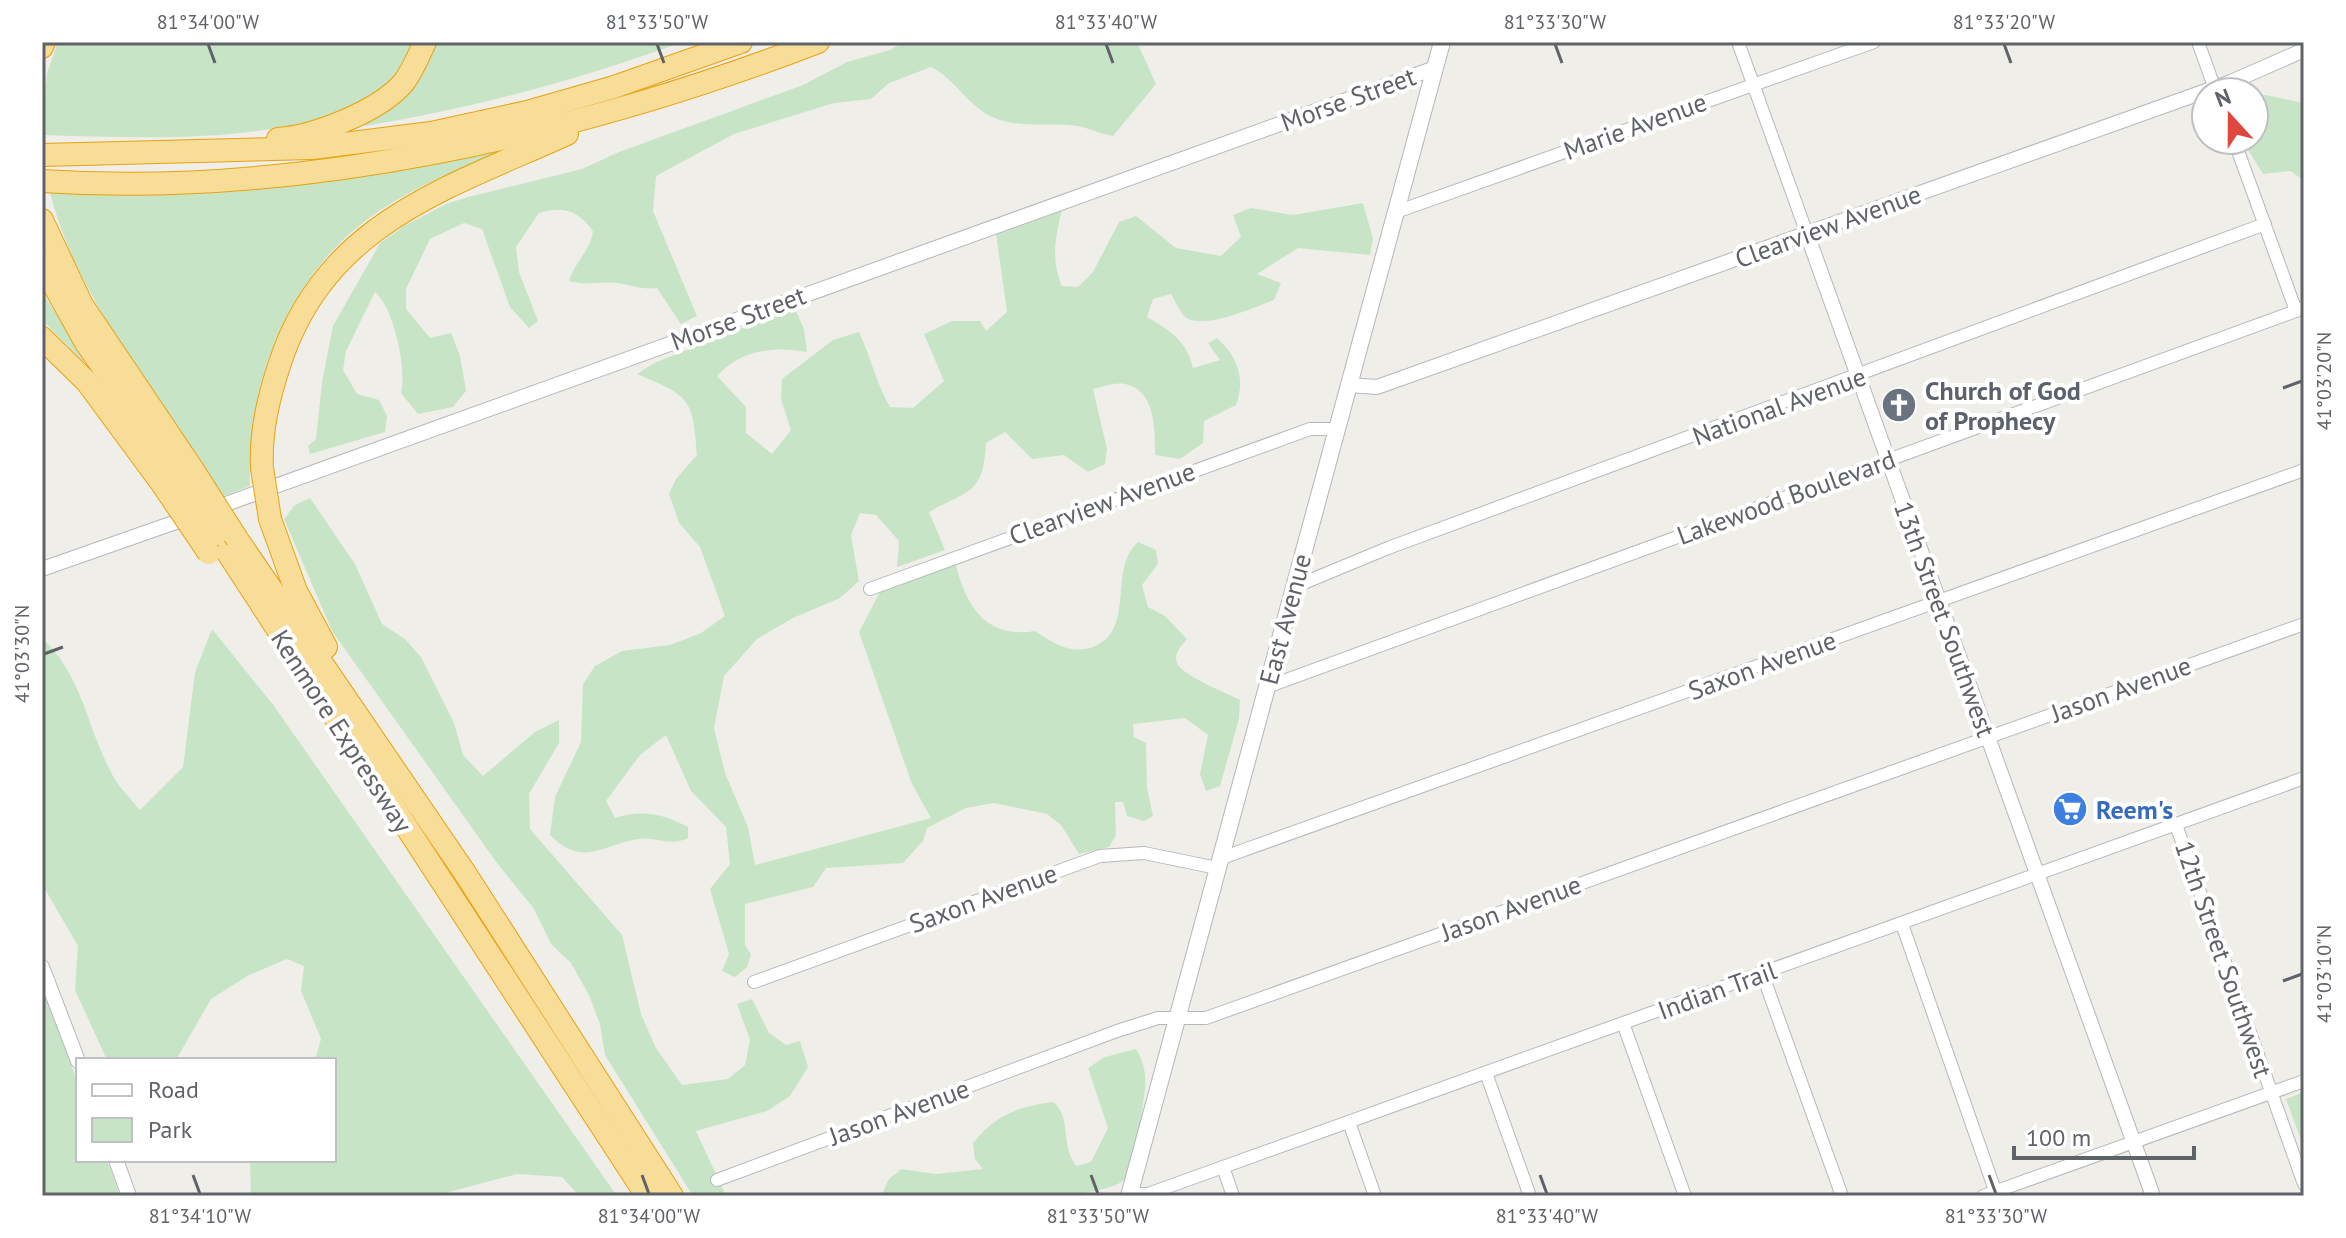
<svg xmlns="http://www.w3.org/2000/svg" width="2346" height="1238" viewBox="0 0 2346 1238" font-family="'PT Sans',sans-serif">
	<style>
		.green { fill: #c7e5c6 }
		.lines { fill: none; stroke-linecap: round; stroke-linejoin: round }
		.minor-casing { stroke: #b5b7bb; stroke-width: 14 }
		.tertiary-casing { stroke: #b5b7bb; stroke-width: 16 }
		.secondary-casing { stroke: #b4b6bb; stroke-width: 18 }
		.motorway-casing { stroke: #e9a10f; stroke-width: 24 }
		.minor { stroke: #fff; stroke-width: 12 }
		.tertiary { stroke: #fff; stroke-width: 14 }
		.secondary { stroke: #fff; stroke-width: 16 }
		.motorway { stroke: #f7dd98; stroke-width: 22 }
		.motorway-bridge-casing { stroke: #e9a10f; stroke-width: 24; stroke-linecap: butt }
		.motorway-bridge { stroke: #f7dd98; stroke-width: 22 }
		.ticks { fill: none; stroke: #5f6267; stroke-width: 3 }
		.labels { text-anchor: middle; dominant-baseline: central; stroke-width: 8; stroke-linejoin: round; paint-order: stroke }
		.street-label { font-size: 26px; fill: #5f6267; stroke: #fff }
		.worship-label { font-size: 26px; font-weight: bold; fill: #5b616d; stroke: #fff; text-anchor: start }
		.shop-label { font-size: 26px; font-weight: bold; fill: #366cbe; stroke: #fff; text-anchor: start }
		.neatline { fill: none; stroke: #5f6267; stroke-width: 3 }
		.ticks-label { font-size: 20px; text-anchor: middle; fill: #5f6267 }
	</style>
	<rect width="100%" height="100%" fill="#f0eee8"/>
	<g class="green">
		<path d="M58 42H414C404 62 395 84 375 96 287 146 140 138 42 135L47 73Z"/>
		<path d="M437 42H682C579 80 474 108 365 126V122C401 97 421 84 437 42Z"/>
		<path d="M904 42H1137L1156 84 1113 136C1100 134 1089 128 1078 126 1049 122 1019 129 992 117 966 104 956 80 931 67L889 83 871 99 834 103 734 134 656 176 653 211 697 316 681 324 657 288C642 290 631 285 617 283 600 281 586 286 569 281 575 261 590 252 593 231 577 210 564 206 539 213L516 247 519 272 538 321 529 328 510 307 482 229 464 223 430 239 406 289V309L430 338 451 333 460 356 466 391 453 407 418 414 401 393C407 369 394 308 375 292L346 351 343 370 357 394 379 400 387 416 385 432 310 454 308 446 316 439 322 382 333 326 380 243 404 226 446 204 468 197 582 169 619 152 803 85 847 62 890 50Z"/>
		<path d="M2266 95 2304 103V181L2291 171 2263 174 2242 140H2254V96Z"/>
		<path d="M498 149 499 153C460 170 420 184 384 208 291 267 246 378 250 486L223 496C165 401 79 306 50 193 206 193 346 185 498 149Z"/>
		<path d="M1363 203 1373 239 1370 255 1298 248 1257 274 1281 283 1274 300C1255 307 1202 331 1185 317 1180 312 1175 301 1171 294L1153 299 1147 317C1170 330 1187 341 1193 368L1220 360 1208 343 1217 338C1237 356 1246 378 1236 405L1204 421 1203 443 1180 459 1155 455C1155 431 1156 390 1125 384 1116 382 1102 387 1093 389L1107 449 1105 464 1088 472 1064 455 1032 459 1005 432 986 443C983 494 971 489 929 512L945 550 897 567 899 541 876 515 860 513 851 535 859 581 840 598 793 618 757 639 724 676 714 728 725 773 748 827 755 865 931 818 912 784 859 632 880 592 955 562C966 606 985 639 1035 631 1053 643 1071 655 1093 647 1137 630 1107 569 1138 542L1156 550 1158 564 1142 585 1148 607 1165 616 1187 639C1182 645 1173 654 1177 663 1181 675 1227 693 1240 700L1239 719 1220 786 1206 791 1200 774 1208 735 1185 718 1133 724 1134 737 1146 743 1147 788 1153 816 1144 821 1127 816 1123 802H1115L1116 835 1109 847 1079 854 1061 825 1047 814 994 803 966 808 927 828 923 841 903 863 826 868 813 887 745 904V945L751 954 747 967 735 977 722 971 729 954 710 889 730 864 726 827 691 791 666 735 640 755 606 801 615 818C643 809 663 814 688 827V838C670 847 656 836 638 839 603 845 582 868 550 835L555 797 581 742 583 684 595 666 622 651 670 645 701 633 725 616 700 547 679 523 669 494 676 479 697 455C693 397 689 396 637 374L654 363 794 307 804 329 807 352C772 346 741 350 717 376L746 407V433L772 454 791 430 781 399 782 379 833 340 859 332C871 358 876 383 890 407L913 408 944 381 924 334 952 321H980L986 331 1007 312 996 233 1062 210C1055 237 1051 261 1062 286L1078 287 1093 272 1119 222 1136 216 1176 248 1221 256 1241 237 1233 215 1251 208 1293 215Z"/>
		<path d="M42 292 85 359 84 362 42 320Z"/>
		<path d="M310 498 355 564 382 624 405 639 421 657 454 723 463 755 483 776 535 732 559 720V743L529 794 530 829 622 935 641 1014 656 1048 682 1085 728 1079 745 1065 750 1040 737 1004 752 999 769 1033 786 1045 800 1041 808 1067 790 1096 767 1111 696 1131 726 1196H693L605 1055 600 1024 589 995 571 963 551 944 534 909 497 863 332 631 284 519 295 505Z"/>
		<path d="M212 629 274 706 617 1196H579L562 1177 517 1174 434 1196H251L250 1160H334V1060H315L321 1039 301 991 304 966 287 959 249 975 211 999 176 1060H107L75 990 78 946 42 884V638C82 675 86 724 110 770 116 784 130 798 140 810L183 767 195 672Z"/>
		<path d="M42 987 78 1083V1160H107L120 1196H42Z"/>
		<path d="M1136 1049C1151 1073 1144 1092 1141 1120 1139 1136 1137 1167 1125 1179 1099 1206 925 1196 881 1196L889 1179 901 1169 936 1174 983 1169 975 1159 973 1143C996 1115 1017 1107 1053 1102 1072 1117 1060 1144 1076 1166L1091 1162 1108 1128 1088 1068 1105 1057Z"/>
		<path d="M2304 1092V1148L2286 1099Z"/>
	</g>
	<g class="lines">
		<g class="minor-casing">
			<g id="minor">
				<path d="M1738 42 1807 234"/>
				<path d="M2198 42 2216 92"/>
				<path d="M2234 140 2296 311"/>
				<path d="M1396 212 1874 42"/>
				<path d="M1294 587 1388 548 2265 224"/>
				<path d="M870 589 1310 429H1336"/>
				<path d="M1267 687 2304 308"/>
				<path d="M2176 825 2304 1184"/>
				<path d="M1219 859 2304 470"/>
				<path d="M1902 924 1997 1196"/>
				<path d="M1762 973 1842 1196"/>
				<path d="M754 982 1100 856 1144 853 1217 868"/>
				<path d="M1623 1023 1685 1196"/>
				<path d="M1486 1073 1530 1196"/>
				<path d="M1349 1122 1375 1196"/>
				<path d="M1223 1167 1233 1196"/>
				<path d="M717 1180 1117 1031 1158 1018H1206L2304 624"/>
				<path d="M1129 1194H1148L1223 1167 2304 778"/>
				<path d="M1983 1196 2304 1081"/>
			</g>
		</g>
		<g class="tertiary-casing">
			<g id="tertiary">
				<path d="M1807 234 2153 1196"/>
				<path d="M1349 385 1377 387 2231 82 2304 50"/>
				<path d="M212 509 1435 68"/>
				<path d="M42 569 193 516"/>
				<path d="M42 967 78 1061"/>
				<path d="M116 1160 129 1196"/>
			</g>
		</g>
		<g class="secondary-casing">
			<path id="secondary" d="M1129 1196 1442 42"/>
		</g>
		<g class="motorway-casing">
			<g id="motorway">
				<path d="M42 47 44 42"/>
				<path d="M278 139C315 136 380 111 404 82 413 70 419 55 425 42"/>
				<path d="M42 155 312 148 431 133 527 112 614 87 741 42"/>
				<path d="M42 181C299 198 579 134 818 42"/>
				<path d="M42 220 82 305 193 470"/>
				<path d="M42 264 86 343 180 478"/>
				<path d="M42 338 87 382 163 485"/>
				<path d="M262 468C260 433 268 399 279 366 324 224 445 189 567 134"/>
				<path d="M270 519 296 591 326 647"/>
				<path d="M237 539 465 873 672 1196"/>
				<path d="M224 547 647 1196"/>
			</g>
		</g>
		<use href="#minor" class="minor"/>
		<use href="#tertiary" class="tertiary"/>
		<use href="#secondary" class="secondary"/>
		<use href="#motorway" class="motorway"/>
		<g class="motorway-bridge-casing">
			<g id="motorway-bridge">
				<path d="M262 468 270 519"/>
				<path d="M193 470 237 539"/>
				<path d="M180 478 216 534"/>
				<path d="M163 485 209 553"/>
			</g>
		</g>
		<use href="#motorway-bridge" class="motorway-bridge"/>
	</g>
	<path class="ticks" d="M208 44 215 63M657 44 664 63M1106 44 1113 63M1555 44 1562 63M2004 44 2011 63M2283 388 2302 381M44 654 63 647M2283 981 2302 974M193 1175 200 1194M642 1175 649 1194M1091 1175 1098 1194M1540 1175 1547 1194M1989 1175 1996 1194"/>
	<defs>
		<g id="church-disc" transform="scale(1.8)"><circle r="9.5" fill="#6b7280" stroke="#fff"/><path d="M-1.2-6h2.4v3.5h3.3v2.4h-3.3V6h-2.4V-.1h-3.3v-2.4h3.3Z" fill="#fff"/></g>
		<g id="supermarket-disc" transform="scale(1.8)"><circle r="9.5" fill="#3f7fe0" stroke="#fff"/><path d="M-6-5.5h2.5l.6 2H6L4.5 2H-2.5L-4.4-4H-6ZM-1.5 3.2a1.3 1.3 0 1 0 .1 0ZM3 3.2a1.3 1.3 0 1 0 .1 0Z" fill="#fff"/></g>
	</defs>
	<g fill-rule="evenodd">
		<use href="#church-disc" x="1899" y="405"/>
		<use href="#supermarket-disc" x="2070" y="809"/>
	</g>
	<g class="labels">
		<g class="street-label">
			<text transform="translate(1348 99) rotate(-20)">Morse Street</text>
			<text transform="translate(1635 126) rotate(-20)">Marie Avenue</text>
			<text transform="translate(1828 226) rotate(-20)">Clearview Avenue</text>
			<text transform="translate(738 318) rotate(-20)">Morse Street</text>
			<text transform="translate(1779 406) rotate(-20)">National Avenue</text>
			<text transform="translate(1786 497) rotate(-20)">Lakewood Boulevard</text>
			<text transform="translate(1102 503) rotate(-20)">Clearview Avenue</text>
			<text transform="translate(1285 619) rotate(-75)">East Avenue</text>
			<text transform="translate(1945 619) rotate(70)">13th Street Southwest</text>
			<text transform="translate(1762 665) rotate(-20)">Saxon Avenue</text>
			<text transform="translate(2121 689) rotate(-20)">Jason Avenue</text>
			<text transform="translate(342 731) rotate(57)">Kenmore Expressway</text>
			<text transform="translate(983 898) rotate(-20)">Saxon Avenue</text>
			<text transform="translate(1511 908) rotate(-20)">Jason Avenue</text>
			<text transform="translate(2224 959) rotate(71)">12th Street Southwest</text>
			<text transform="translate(1717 990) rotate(-20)">Indian Trail</text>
			<text transform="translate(899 1112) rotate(-20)">Jason Avenue</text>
		</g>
		<g class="worship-label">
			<text x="1925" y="390">Church of God<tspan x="1925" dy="30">of Prophecy</tspan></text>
		</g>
		<g class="shop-label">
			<text x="2096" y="809">Reem's</text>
		</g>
	</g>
	<rect width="2346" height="1238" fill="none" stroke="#ffffff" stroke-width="88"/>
	<rect x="76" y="1058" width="260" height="104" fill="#ffffff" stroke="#bfc0c2" stroke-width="2"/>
	<rect x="92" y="1084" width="40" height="12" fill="#ffffff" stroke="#bfc0c2" stroke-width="2"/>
	<text x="148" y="1098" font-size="24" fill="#5f6267">Road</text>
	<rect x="92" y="1118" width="40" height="24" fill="#c7e5c6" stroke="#bfc0c2" stroke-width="2"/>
	<text x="148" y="1138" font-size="24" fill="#5f6267">Park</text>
	<g transform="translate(2230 116) rotate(339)"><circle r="38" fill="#ffffff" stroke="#bfc0c2" stroke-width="2"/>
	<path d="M0-6L14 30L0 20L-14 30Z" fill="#df483f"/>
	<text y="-12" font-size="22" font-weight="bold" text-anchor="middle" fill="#5f6267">N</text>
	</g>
	<path d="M2014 1146v12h180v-12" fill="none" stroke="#5f6267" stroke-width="4"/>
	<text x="2026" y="1146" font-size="24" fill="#5f6267" stroke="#ffffff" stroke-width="6" paint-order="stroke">100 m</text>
	<rect x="44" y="44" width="2258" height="1150" class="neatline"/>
	<g class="ticks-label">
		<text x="208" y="29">81°34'00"W</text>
		<text x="657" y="29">81°33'50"W</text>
		<text x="1106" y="29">81°33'40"W</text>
		<text x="1555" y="29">81°33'30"W</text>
		<text x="2004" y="29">81°33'20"W</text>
		<text transform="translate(2324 381) rotate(-90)" y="7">41°03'20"N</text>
		<text transform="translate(22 654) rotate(-90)" y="7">41°03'30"N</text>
		<text transform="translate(2324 974) rotate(-90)" y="7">41°03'10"N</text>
		<text x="200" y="1223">81°34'10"W</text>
		<text x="649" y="1223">81°34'00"W</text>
		<text x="1098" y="1223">81°33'50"W</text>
		<text x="1547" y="1223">81°33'40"W</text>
		<text x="1996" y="1223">81°33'30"W</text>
	</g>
</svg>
